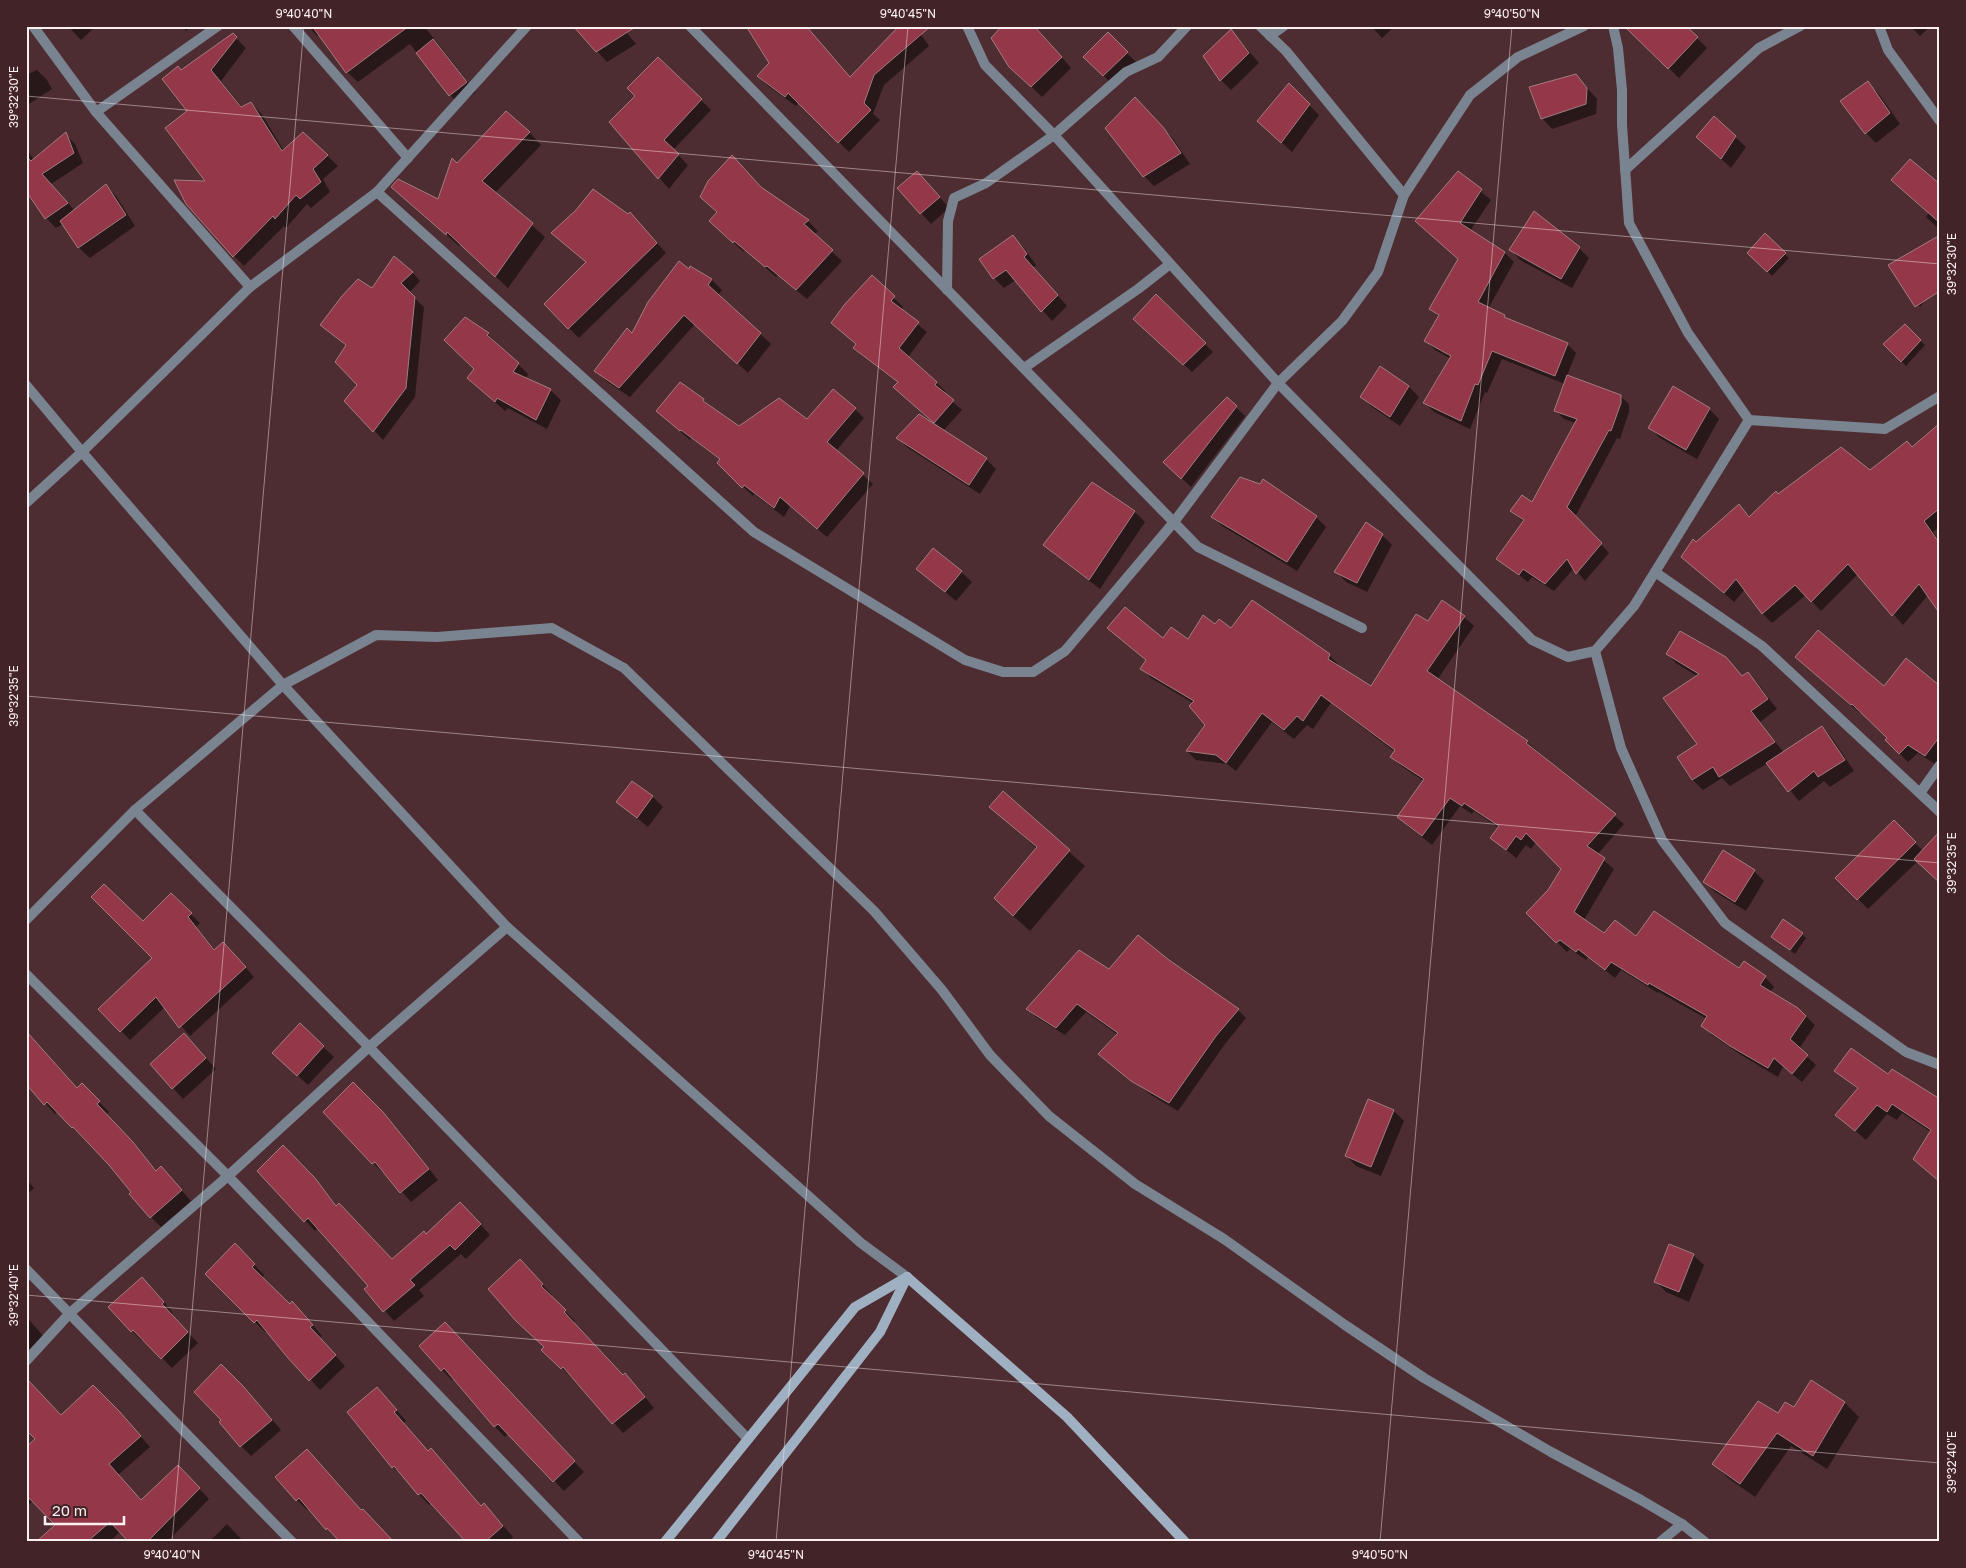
<svg xmlns="http://www.w3.org/2000/svg" width="1966" height="1568" viewBox="0 0 1966 1568" font-family="'Golos Text',sans-serif">
	<style>
		.shadow { fill: #0007 }
		.building { fill: #943749; stroke: #a27c80 }
		.lines { fill: none; stroke-linecap: round; stroke-linejoin: round }
		.minor { stroke: #7a8490; stroke-width: 10 }
		.secondary { stroke: #9fb0c2; stroke-width: 10 }
		.ticks { fill: none; stroke: #fdf0f1; stroke-width: 1; stroke-opacity: 0.45 }
		.neatline { fill: none; stroke: #fdf0f1; stroke-width: 2 }
		.ticks-label { font-size: 12px; text-anchor: middle; fill: #fdf0f1 }
	</style>
	<rect width="100%" height="100%" fill="#4d2d31"/>
	<g class="shadow">
		<path d="M68 26H96L81 40Z"/>
		<path d="M182 26H192L186 31Z"/>
		<path d="M308 26H424L476 92 460 105 450 95 410 44 358 82 347 72 320 34 317 36Z"/>
		<path d="M621 26 636 44 607 62 579 31Z"/>
		<path d="M746 26H809L807 28 850 78 917 29 929 46 884 85 873 114 880 120 849 152 799 102 796 106 768 86 758 76 770 63Z"/>
		<path d="M1004 26H1035L1071 68 1042 97 1010 66Z"/>
		<path d="M1371 26H1395L1382 38Z"/>
		<path d="M1625 26H1685L1707 48 1679 78Z"/>
		<path d="M1910 26H1931L1920 36Z"/>
		<path d="M1231 30 1259 63 1231 90 1221 80Z"/>
		<path d="M1108 34 1137 63 1114 86 1085 57Z"/>
		<path d="M233 35 246 48 221 81 243 108 251 103 261 113 284 151 303 133 338 166 323 179 330 192 311 208 307 204 286 228 284 226 244 266 234 256 208 182 188 111 181 71Z"/>
		<path d="M658 58 711 110 673 150 688 165 669 189 611 122 637 96Z"/>
		<path d="M37 70 47 80 52 89 26 106V75Z"/>
		<path d="M1576 75 1597 99 1596 114 1552 129 1542 118Z"/>
		<path d="M1867 83 1878 93 1900 124 1876 143 1866 133Z"/>
		<path d="M1289 85 1319 115 1292 152 1269 131Z"/>
		<path d="M1146 109 1173 139 1190 164 1154 186 1144 176Z"/>
		<path d="M529 132 541 145 495 193 545 237 508 288 461 244 459 246 393 187 439 201 457 164Z"/>
		<path d="M65 134 75 144 83 163 51 184 75 211 106 186 116 196 135 226 90 258 79 248 63 224 56 228 46 218 26 191V148L34 160Z"/>
		<path d="M1697 137H1735L1746 147 1731 168Z"/>
		<path d="M732 156 764 190 808 221 818 231 814 235 842 261 807 299 778 275 776 277 745 250 744 252 721 231 718 212Z"/>
		<path d="M1458 173 1491 200 1470 231 1505 253 1514 262 1488 309 1504 316 1509 320 1567 344 1576 353 1567 376 1620 396 1629 404V412L1620 439 1617 438 1575 517 1609 553 1585 581 1574 568 1554 591 1532 577 1528 582 1498 559 1524 522 1511 511 1533 504 1576 423 1564 419 1555 410 1565 384 1502 359 1487 393 1485 392 1470 429 1434 412 1425 403 1451 359 1435 350 1426 341 1439 317 1430 308 1459 260Z"/>
		<path d="M1892 180 1940 186V230L1926 217 1929 213Z"/>
		<path d="M927 182 949 208 931 224 899 188Z"/>
		<path d="M639 223 666 253 579 338 545 304 587 263 553 233Z"/>
		<path d="M1765 235 1789 258 1772 276 1749 253Z"/>
		<path d="M1013 237 1023 247 1036 265 1033 268 1067 306 1052 321 1016 280 1004 288 994 278Z"/>
		<path d="M1579 248 1589 258 1572 288 1520 260 1510 249Z"/>
		<path d="M691 268 712 280 722 290 718 295 771 344 748 373 695 324 630 397 606 381 596 371 633 335Z"/>
		<path d="M412 272 420 281 409 293 424 307 415 397 383 440 346 401 359 385 346 346 322 325 372 290Z"/>
		<path d="M872 277 903 307 900 310 927 332 908 357 937 383 946 392 944 394 962 410 943 431 986 459 996 469 980 494 908 448 898 438 938 426 904 396 899 383 864 357 855 348Z"/>
		<path d="M1940 281 1920 307 1911 298Z"/>
		<path d="M1156 296 1213 352 1192 372 1143 327Z"/>
		<path d="M465 318 488 334 498 344 497 346 518 364 528 374 526 379 550 390 561 400 547 429 508 408 505 411 468 378 475 369Z"/>
		<path d="M1906 327 1925 345 1906 366 1885 344Z"/>
		<path d="M1380 368 1409 387 1419 397 1400 426 1372 407 1362 397Z"/>
		<path d="M1227 399 1245 416 1191 487 1164 462Z"/>
		<path d="M703 400 713 409 739 427 807 420 855 409 864 418 836 451 873 484 827 537 790 506 784 517 754 494 753 496 718 463 721 460 691 438 690 440 657 411Z"/>
		<path d="M1709 409 1719 419 1697 459 1660 438 1650 428Z"/>
		<path d="M1940 425V526L1933 532 1940 542V612L1928 595 1903 625 1858 574 1821 611 1806 595 1772 623 1763 614 1745 589 1734 602 1683 557 1739 506 1750 517 1778 495 1870 471 1912 448Z"/>
		<path d="M1092 484 1135 512 1145 522 1100 589 1055 555 1045 544Z"/>
		<path d="M1213 517H1316L1326 527 1297 571 1222 526Z"/>
		<path d="M1382 535 1392 545 1367 592 1346 582 1336 571Z"/>
		<path d="M918 569 961 572 972 582 956 601Z"/>
		<path d="M1464 617 1474 626 1437 680 1527 742 1624 824 1597 855 1614 869 1584 920 1605 934 1637 938 1765 977 1774 987 1770 992 1802 1012 1815 1025 1799 1049 1816 1065 1802 1082 1783 1067 1778 1077 1741 1055 1712 1035 1703 1026 1707 1019 1659 992 1658 993 1621 970 1615 978 1588 957 1586 960 1570 949 1567 952 1527 913 1549 891 1562 869 1536 842 1531 849 1526 845 1516 858 1492 838 1499 828 1474 811 1472 814 1460 806 1432 845 1408 826 1398 817 1424 781 1401 766 1392 757 1395 752 1331 703 1313 729 1307 725 1294 739 1272 722 1236 771 1227 764 1196 760 1187 751 1207 725 1193 703 1151 678 1142 668 1147 661 1108 628 1163 640H1189L1215 625 1329 655 1339 665 1338 667 1371 688 1428 623Z"/>
		<path d="M1667 654 1743 677 1748 674 1758 684 1777 709 1760 722 1784 753 1822 727 1832 738 1854 771 1830 787 1824 781 1799 801 1768 763 1730 786 1722 778 1703 790 1693 780 1699 745 1697 676 1677 664Z"/>
		<path d="M1805 666 1884 688 1940 687V757L1935 764 1918 753 1908 762 1886 740 1888 738 1861 712 1860 713Z"/>
		<path d="M633 782 653 797 663 807 648 827 618 802Z"/>
		<path d="M1003 793 1085 866 1030 931 1011 914 1037 849 991 807Z"/>
		<path d="M1894 822 1923 851 1918 861 1868 909 1837 878Z"/>
		<path d="M1754 871 1764 881 1746 911 1715 892 1705 882Z"/>
		<path d="M171 895 200 923 196 927 215 950 232 952 254 977 190 1036 165 1007 130 1040 100 1009 154 958Z"/>
		<path d="M1802 934 1806 938 1795 954 1773 937Z"/>
		<path d="M1168 960 1238 1010 1246 1018 1225 1044 1178 1111 1151 1095 1100 1054 1118 1035 1086 1012 1065 1035 1036 1017 1028 1009 1109 970Z"/>
		<path d="M300 1025 334 1057 308 1085 284 1063Z"/>
		<path d="M194 1045 216 1069 183 1099 151 1064Z"/>
		<path d="M1836 1071 1888 1076 1940 1100V1182L1914 1159 1931 1132 1902 1113 1897 1120 1887 1114 1866 1140 1837 1115 1858 1089Z"/>
		<path d="M27 1083 77 1089 82 1085 109 1112 106 1115 157 1171 171 1178 191 1201 161 1227 151 1217 109 1163 58 1112 55 1114Z"/>
		<path d="M353 1084 393 1124 438 1180 411 1202 385 1172 383 1173 373 1163Z"/>
		<path d="M1369 1101 1394 1111 1404 1121 1381 1176 1356 1166 1346 1156Z"/>
		<path d="M283 1147 324 1190 337 1206 392 1261 426 1236 470 1213 490 1235 466 1259 461 1254 419 1290 424 1296 394 1321 366 1289 370 1286 318 1228 315 1231 259 1171Z"/>
		<path d="M26 1179 34 1188 26 1195Z"/>
		<path d="M235 1245 264 1275 262 1278 290 1306 303 1313 322 1336 319 1338 345 1366 320 1390 267 1331 265 1332 207 1274Z"/>
		<path d="M1693 1255 1704 1265 1689 1302 1666 1292 1656 1282Z"/>
		<path d="M530 1271 552 1295 550 1297 575 1321 573 1323 623 1376 635 1385 654 1408 623 1433 573 1376 572 1378 543 1350 545 1347Z"/>
		<path d="M152 1288 173 1313 171 1315 198 1343 172 1368 144 1339 142 1341 132 1331Z"/>
		<path d="M26 1316 44 1337 26 1353Z"/>
		<path d="M455 1334 584 1472 564 1491 509 1433 505 1437 495 1427 454 1378 452 1380 442 1370Z"/>
		<path d="M221 1366 253 1398 281 1430 251 1456 241 1446 223 1420Z"/>
		<path d="M1811 1382 1845 1403 1859 1417 1827 1469 1791 1446 1755 1497 1728 1478 1714 1464 1779 1415 1794 1409Z"/>
		<path d="M387 1399 406 1421 404 1423 428 1452 482 1507 484 1505 494 1515 513 1537 507 1542H467L431 1503 429 1505 404 1477 393 1467 348 1413Z"/>
		<path d="M61 1417 129 1423 150 1447 118 1475 142 1502 188 1477 209 1499 167 1542H131L121 1531 109 1542H56L57 1525 33 1501 26 1507V1449Z"/>
		<path d="M307 1450 362 1511 337 1539 309 1508 307 1510 297 1500Z"/>
		<path d="M227 1524 244 1542H209Z"/>
	</g>
	<g class="building">
		<path d="M312 26H409L346 73Z"/>
		<path d="M573 26H637L596 52Z"/>
		<path d="M746 26H806L850 77 899 26H931L874 75 864 103 871 110 838 143 788 93 785 97 757 76 769 63Z"/>
		<path d="M1002 26H1034L1062 57 1031 87 1009 67 991 38Z"/>
		<path d="M1624 26H1686L1698 37 1668 69Z"/>
		<path d="M1231 29 1249 53 1220 81 1203 56Z"/>
		<path d="M1108 32 1128 52 1103 76 1083 57Z"/>
		<path d="M233 33 237 37 211 70 241 107 251 102 282 151 303 132 328 155 313 169 321 182 300 199 296 195 275 219 273 216 233 257 186 204 174 180 205 181 165 128 187 111 162 79 178 66 181 70Z"/>
		<path d="M433 39 467 82 449 96 416 53Z"/>
		<path d="M658 57 702 99 664 140 679 154 658 179 609 122 635 96 627 88Z"/>
		<path d="M1576 74 1587 88 1586 104 1541 119 1529 87Z"/>
		<path d="M1868 81 1890 113 1865 134 1840 101Z"/>
		<path d="M1289 83 1310 104 1281 143 1257 121Z"/>
		<path d="M1135 97 1163 127 1181 153 1143 177 1105 128Z"/>
		<path d="M506 111 530 132 482 181 533 223 495 277 447 232 446 235 391 187 398 179 438 199 452 158 457 163Z"/>
		<path d="M1714 116 1736 136 1721 159 1696 137Z"/>
		<path d="M66 132 74 153 42 174 68 203 45 219 26 191V156L31 161Z"/>
		<path d="M732 155 761 187 809 220 804 224 833 250 796 290 767 266 765 267 734 241 733 243 709 221 717 212 700 197 708 181Z"/>
		<path d="M1910 159 1940 184V223L1891 180Z"/>
		<path d="M917 171 940 197 920 214 897 188Z"/>
		<path d="M1458 171 1482 189 1460 223 1505 252 1478 302 1505 315 1504 317 1568 343 1555 376 1492 351 1478 385 1475 384 1461 421 1423 403 1451 356 1424 341 1439 315 1429 309 1458 259 1415 221Z"/>
		<path d="M106 184 126 215 78 248 60 221Z"/>
		<path d="M593 189 628 214 630 212 657 243 568 329 544 304 586 262 551 233 576 210Z"/>
		<path d="M1534 211 1580 247 1561 279 1509 250Z"/>
		<path d="M1765 233 1786 253 1767 272 1747 253Z"/>
		<path d="M1013 235 1027 254 1024 257 1058 295 1041 312 1006 270 993 279 979 259Z"/>
		<path d="M1940 235V291L1915 307 1888 265Z"/>
		<path d="M394 256 413 272 401 283 415 297 406 388 373 432 344 401 357 385 335 362 346 345 320 325 342 296 358 279 372 288Z"/>
		<path d="M679 261 689 269 690 266 712 279 708 285 761 333 737 364 684 315 619 388 594 371 627 328 632 333 648 302Z"/>
		<path d="M872 275 895 296 891 301 919 322 899 348 937 382 935 385 954 400 934 423 893 387 898 382 853 348 856 344 831 323 845 304Z"/>
		<path d="M1156 294 1206 343 1183 365 1133 319Z"/>
		<path d="M465 317 489 333 487 335 519 363 513 372 551 389 536 420 497 398 495 402 467 378 474 369 444 340Z"/>
		<path d="M1905 324 1921 340 1901 362 1883 344Z"/>
		<path d="M1380 366 1409 386 1390 417 1360 397Z"/>
		<path d="M1567 375 1621 395V403L1611 431 1609 430 1567 507 1602 543 1576 574 1567 559 1545 584 1523 569 1519 575 1496 559 1524 520 1510 511 1522 495 1532 502 1577 419 1554 411Z"/>
		<path d="M680 382 704 399 703 401 739 426 779 398 807 419 833 389 856 408 827 442 864 473 817 529 780 497 774 508 744 485 742 488 717 463 720 459 681 430 680 431 656 411Z"/>
		<path d="M1673 386 1710 408 1686 450 1648 428Z"/>
		<path d="M1227 397 1237 406 1181 479 1163 462Z"/>
		<path d="M919 414 987 458 969 485 896 438Z"/>
		<path d="M1940 423V508L1924 521 1940 544V614L1919 584 1892 616 1848 564 1811 602 1795 585 1762 614 1736 579 1724 593 1681 557 1693 539 1696 542 1739 504 1749 517 1776 491 1778 494 1841 447 1870 470 1907 441 1912 447Z"/>
		<path d="M1240 477 1260 484 1263 479 1317 516 1287 562 1211 517Z"/>
		<path d="M1092 482 1135 511 1089 580 1043 545Z"/>
		<path d="M1366 522 1383 534 1357 583 1334 572Z"/>
		<path d="M933 548 962 571 945 592 916 569Z"/>
		<path d="M1252 600 1330 654 1328 659 1371 686 1416 614 1428 621 1442 600 1465 616 1427 671 1528 741 1526 743 1616 814 1587 846 1605 858 1574 912 1604 933 1615 920 1636 936 1654 911 1739 968 1744 961 1766 976 1760 985 1798 1008 1806 1016 1790 1039 1808 1055 1792 1074 1774 1058 1768 1068 1730 1046 1701 1026 1707 1016 1649 983 1648 985 1611 962 1605 970 1578 949 1576 952 1560 940 1556 943 1526 913 1548 890 1561 869 1526 833 1521 840 1516 836 1506 850 1490 838 1499 826 1464 803 1462 806 1450 798 1422 836 1397 817 1424 779 1390 757 1395 750 1321 695 1303 721 1297 716 1284 730 1262 713 1226 763 1216 755 1186 751 1205 725 1189 706 1194 701 1140 669 1146 660 1107 628 1125 607 1163 638 1171 627 1188 639 1203 615 1215 624 1219 619 1231 628Z"/>
		<path d="M1818 630 1884 686 1906 658 1940 686V736L1925 756 1908 745 1899 754 1885 740 1887 738 1852 704 1851 705 1795 657Z"/>
		<path d="M1680 631 1726 657 1742 676 1748 672 1768 699 1751 711 1775 742 1719 777 1713 767 1692 780 1677 757 1697 744 1663 698 1699 674 1666 654Z"/>
		<path d="M1822 726 1845 760 1818 777 1814 771 1788 792 1766 763Z"/>
		<path d="M632 781 653 796 637 818 616 802Z"/>
		<path d="M1003 791 1070 850 1013 916 994 898 1037 847 989 807Z"/>
		<path d="M1894 820 1916 842 1857 900 1835 878Z"/>
		<path d="M1940 831V883L1914 859Z"/>
		<path d="M1723 850 1755 870 1735 902 1703 882Z"/>
		<path d="M104 884 143 921 171 893 192 913 188 917 214 950 223 942 246 967 179 1028 156 997 120 1032 98 1009 152 958 91 897Z"/>
		<path d="M1783 919 1803 933 1790 950 1771 937Z"/>
		<path d="M1138 935 1169 960 1239 1009 1216 1036 1169 1103 1131 1081 1098 1054 1118 1033 1077 1004 1056 1028 1026 1009 1079 950 1109 969Z"/>
		<path d="M300 1023 324 1046 297 1076 272 1053Z"/>
		<path d="M26 1031 77 1088 82 1083 100 1101 97 1104 132 1141 156 1171 161 1166 182 1190 150 1218 129 1194 131 1192 108 1164 73 1127 72 1128 47 1102 44 1105 26 1084Z"/>
		<path d="M184 1033 206 1058 172 1089 150 1064Z"/>
		<path d="M1851 1048 1888 1074 1892 1069 1940 1099V1182L1913 1159 1931 1130 1892 1104 1887 1112 1877 1105 1855 1131 1835 1115 1858 1088 1834 1071Z"/>
		<path d="M353 1082 383 1112 429 1169 400 1193 375 1162 372 1164 323 1112Z"/>
		<path d="M1368 1099 1394 1110 1371 1167 1345 1156Z"/>
		<path d="M283 1145 315 1178 336 1206 339 1203 392 1259 424 1231 426 1234 460 1202 481 1224 455 1250 450 1245 410 1280 415 1285 383 1312 364 1289 368 1286 308 1218 304 1222 257 1171Z"/>
		<path d="M235 1243 255 1264 252 1267 290 1304 292 1301 313 1325 310 1327 336 1355 309 1381 288 1358 257 1320 254 1323 205 1274Z"/>
		<path d="M1669 1244 1694 1254 1679 1292 1654 1282Z"/>
		<path d="M520 1259 543 1284 541 1286 566 1310 564 1312 623 1375 625 1373 645 1397 612 1424 563 1367 561 1369 541 1350 544 1347 516 1321 488 1289Z"/>
		<path d="M142 1277 164 1302 162 1304 188 1332 161 1359 133 1330 131 1332 108 1307Z"/>
		<path d="M445 1322 575 1461 553 1482 498 1424 494 1427 444 1368 441 1371 419 1346Z"/>
		<path d="M221 1364 243 1386 272 1420 240 1447 219 1422 221 1420 194 1392Z"/>
		<path d="M26 1378 61 1415 93 1385 119 1411 141 1436 109 1464 141 1500 178 1465 200 1488 147 1542H129L110 1522 87 1542H36L55 1525 26 1495V1447L35 1439 26 1430Z"/>
		<path d="M1811 1380 1845 1402 1813 1456 1777 1433 1740 1484 1712 1464 1758 1401 1778 1413 1785 1402 1794 1407Z"/>
		<path d="M377 1387 397 1410 394 1412 428 1451 431 1448 481 1506 484 1503 503 1526 485 1542H466L421 1493 418 1495 394 1466 392 1468 347 1412Z"/>
		<path d="M307 1449 361 1510 363 1509 394 1542H340L327 1528 326 1530 299 1498 296 1501 275 1477Z"/>
	</g>
	<g class="lines">
		<g class="minor">
			<path d="M33 26 96 112 250 287"/>
			<path d="M293 26 408 158"/>
			<path d="M690 26 1198 547 1362 628"/>
			<path d="M967 26 985 65 1054 135 1278 383 1532 640 1568 657 1595 651 1634 606 1749 420 1688 333 1629 223 1622 125V90L1618 48 1613 26"/>
			<path d="M1260 26 1286 51 1404 195"/>
			<path d="M1879 26 1888 50 1940 121"/>
			<path d="M1270 36 1284 26"/>
			<path d="M96 112 218 26"/>
			<path d="M1625 170 1759 48 1800 26"/>
			<path d="M377 192 754 532 965 660 1003 672H1033L1065 651 1174 522 1278 383 1342 321 1378 272 1404 195 1470 95 1518 57 1584 26"/>
			<path d="M947 290 948 221 954 198 986 183 1054 135 1126 72 1158 57 1187 26"/>
			<path d="M1024 368 1138 289 1170 264"/>
			<path d="M26 385 82 452 283 685 135 810 26 920"/>
			<path d="M1749 420 1885 429 1940 396"/>
			<path d="M26 503 82 452 250 287 377 192 527 26"/>
			<path d="M1655 572 1762 646 1940 812"/>
			<path d="M1595 651 1621 748 1662 840 1725 923 1906 1052 1940 1065"/>
			<path d="M1920 793 1940 765"/>
			<path d="M135 810 369 1047 748 1439"/>
			<path d="M26 974 228 1176 579 1542"/>
			<path d="M26 1269 292 1542"/>
			<path d="M907 1277 861 1243 507 927 283 685 376 635 437 637 552 628 624 668 874 911 942 990 990 1055 1049 1116 1135 1184 1224 1239 1345 1325 1424 1378 1551 1452 1641 1500 1682 1524 1705 1542"/>
			<path d="M26 1361 70 1313 228 1176 369 1047 507 927"/>
			<path d="M1660 1542 1682 1524"/>
		</g>
		<g class="secondary">
			<path d="M907 1277 1067 1417 1185 1542"/>
			<path d="M665 1542 855 1307 907 1277"/>
			<path d="M716 1542 880 1332 907 1277"/>
		</g>
	</g>
	<path class="ticks" d="M26 96 1940 264M26 696 1940 863M26 1295 1940 1463M172 1542 304 26M776 1542 908 26M1380 1542 1512 26"/>
	<rect width="1966" height="1568" fill="none" stroke="#422327" stroke-width="55"/>
	<path d="M45 1516v8h79v-8" fill="none" stroke="#fdf0f1" stroke-width="2.5"/>
	<text x="52" y="1516" font-size="15" fill="#fdf0f1" stroke="#422327" stroke-width="4" paint-order="stroke">20 m</text>
	<rect x="28" y="28" width="1910" height="1512" class="neatline"/>
	<g class="ticks-label">
		<text x="304" y="18">9°40'40"N</text>
		<text x="908" y="18">9°40'45"N</text>
		<text x="1512" y="18">9°40'50"N</text>
		<text transform="translate(14 97) rotate(-90)" y="4">39°32'30"E</text>
		<text transform="translate(1952 264) rotate(-90)" y="4">39°32'30"E</text>
		<text transform="translate(14 696) rotate(-90)" y="4">39°32'35"E</text>
		<text transform="translate(1952 863) rotate(-90)" y="4">39°32'35"E</text>
		<text transform="translate(14 1295) rotate(-90)" y="4">39°32'40"E</text>
		<text transform="translate(1952 1462) rotate(-90)" y="4">39°32'40"E</text>
		<text x="172" y="1559">9°40'40"N</text>
		<text x="776" y="1559">9°40'45"N</text>
		<text x="1380" y="1559">9°40'50"N</text>
	</g>
</svg>
